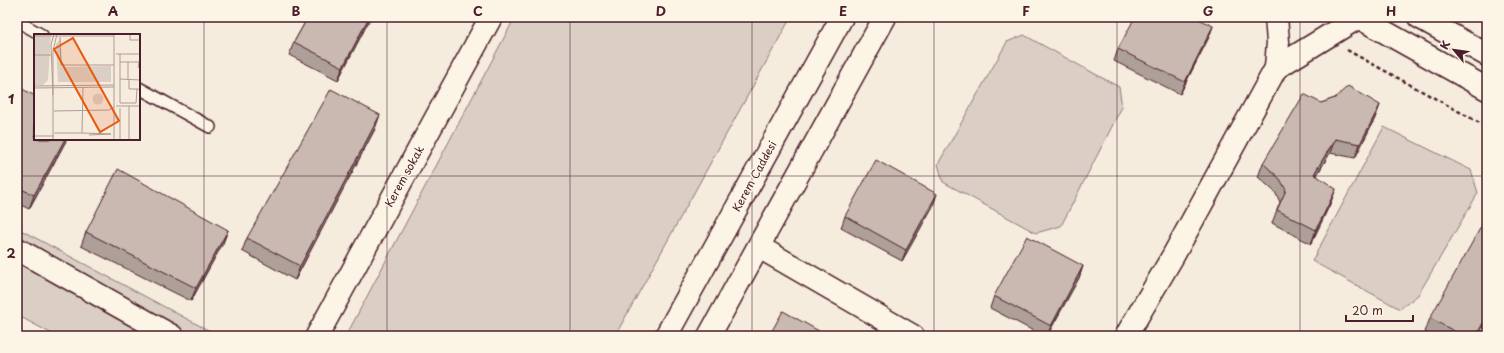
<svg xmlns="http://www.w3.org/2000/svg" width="1504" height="353" viewBox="0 0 1504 353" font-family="'Playpen Sans',sans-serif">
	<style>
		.green { fill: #dbcec4; stroke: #927678 }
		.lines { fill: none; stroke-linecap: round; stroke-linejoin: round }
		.lane-casing { stroke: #4a1f2b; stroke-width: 14 }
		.street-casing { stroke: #4a1f2b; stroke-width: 25 }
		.secondary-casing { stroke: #4a1f2b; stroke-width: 25 }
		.path { stroke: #4a1f2b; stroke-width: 2.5; stroke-dasharray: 4 3; stroke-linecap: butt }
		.lane { stroke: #fcf5e5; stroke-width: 11 }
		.street { stroke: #fcf5e5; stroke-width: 22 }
		.secondary { stroke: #fcf5e5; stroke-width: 22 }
		.wall { fill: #ae9f98; stroke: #4a1f2b }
		.shaded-wall { fill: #8d827c; stroke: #4a1f2b }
		.building { fill: #cab9b1; stroke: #4a1f2b }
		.grid { fill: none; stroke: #4a1f2b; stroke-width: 1; stroke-opacity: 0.55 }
		.labels { text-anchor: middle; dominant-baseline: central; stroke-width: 3; stroke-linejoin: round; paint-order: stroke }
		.street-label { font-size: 11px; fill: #4a1f2b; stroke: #fcf5e5 }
		.inset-road { fill: none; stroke: #b19a96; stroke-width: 1 }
		.view { fill: #e8590c; fill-opacity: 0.15; stroke: #e8590c; stroke-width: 2 }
		.inset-edge { fill: none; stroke: #4a1f2b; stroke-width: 2 }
		.neatline { fill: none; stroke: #4a1f2b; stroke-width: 1.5 }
		.grid-label { font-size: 13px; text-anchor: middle; font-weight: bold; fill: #4a1f2b }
	</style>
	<rect width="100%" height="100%" fill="#f5ecde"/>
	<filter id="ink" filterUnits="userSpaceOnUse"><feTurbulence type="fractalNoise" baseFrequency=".025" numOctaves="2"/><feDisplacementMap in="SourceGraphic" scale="8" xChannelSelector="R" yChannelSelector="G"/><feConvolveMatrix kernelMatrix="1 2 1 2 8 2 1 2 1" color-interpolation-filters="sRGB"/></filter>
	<g filter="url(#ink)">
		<g class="green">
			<path d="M515 17H791L615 336H346Z"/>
			<path d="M1024 35 1119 87 1122 107 1061 226 1036 233 943 182 938 164 1007 42Z"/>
			<path d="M1384 127 1471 170 1478 193 1418 295 1400 309 1312 261Z"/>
			<path d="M17 228 219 336H56L17 315Z"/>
		</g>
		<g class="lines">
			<g class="lane-casing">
				<g id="lane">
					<path d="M17 21 42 35"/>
					<path d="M139 88 210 127"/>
				</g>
			</g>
			<g class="street-casing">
				<g id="street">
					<path d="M1276 68 1359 17"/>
					<path d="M759 247 913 336"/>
					<path d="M17 249 172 336"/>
					<path d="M317 336 491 17"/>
					<path d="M1126 336 1173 256 1276 68 1278 42 1276 17"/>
				</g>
			</g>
			<g class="secondary-casing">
				<g id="secondary">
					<path d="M1358 17 1487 89"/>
					<path d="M1419 17 1487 55"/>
					<path d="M666 336 842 17"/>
					<path d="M709 336 885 17"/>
				</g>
			</g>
			<path class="path" d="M1347 50 1487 127"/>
			<use href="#lane" class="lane"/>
			<use href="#street" class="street"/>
			<use href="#secondary" class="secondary"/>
		</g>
		<g class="wall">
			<path d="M308 17H371L338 80 289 55 294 42Z"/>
			<path d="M1213 26 1209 37 1180 94 1114 61 1118 49Z"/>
			<path d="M17 86 67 139 29 209 17 203Z"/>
			<path d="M1335 98 1380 105 1375 118 1355 158 1330 153 1317 175 1331 202 1311 244 1272 223 1277 210 1280 202 1275 192 1258 177 1263 163 1321 103Z"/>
			<path d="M375 129 295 280 242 251 247 238Z"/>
			<path d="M933 206 902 261 841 228 845 216Z"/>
			<path d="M228 230 223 243 191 301 81 246 86 232Z"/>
			<path d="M1083 266 1079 278 1047 336H1043L990 308 994 296Z"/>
			<path d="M1430 318 1487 320 1478 336H1432L1425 332Z"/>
		</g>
		<g class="shaded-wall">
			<path d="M369 17H371L338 80 343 67Z"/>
			<path d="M1213 26 1209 37 1180 94 1185 82Z"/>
			<path d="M1380 105 1375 118 1355 158 1360 144Z"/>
			<path d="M380 115 375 129 295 280 300 266Z"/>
			<path d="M65 139H67L29 209 34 195Z"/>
			<path d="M1335 139 1330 153 1309 187 1314 174Z"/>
			<path d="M1336 189 1331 202 1311 244 1316 230Z"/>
			<path d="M937 194 933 206 902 261 906 250Z"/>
			<path d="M228 230 223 243 191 301 196 288Z"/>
			<path d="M1083 266 1079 278 1047 336 1051 326Z"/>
			<path d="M1487 316V320L1478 336H1476Z"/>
		</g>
		<g class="building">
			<path d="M308 17H369L343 67 294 42Z"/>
			<path d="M1135 17H1195L1213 26 1185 82 1118 49Z"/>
			<path d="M17 86 35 96V139H65L34 195 17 187Z"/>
			<path d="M1348 86 1380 105 1360 144 1335 139 1314 174 1336 189 1316 230 1277 210 1286 190 1280 179 1263 163 1304 94 1321 103 1335 98Z"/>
			<path d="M331 89 380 115 300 266 247 238Z"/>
			<path d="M876 160 937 194 906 250 845 216Z"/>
			<path d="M118 169 228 230 196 288 86 232Z"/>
			<path d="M1487 216V316L1476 336H1463L1430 318Z"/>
			<path d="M1027 236 1083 266 1051 326 994 296Z"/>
			<path d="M783 311 828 336H769Z"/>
		</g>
	</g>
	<path class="grid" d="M204 17V336M387 17V336M570 17V336M752 17V336M934 17V336M1117 17V336M1300 17V336M17 176H1487"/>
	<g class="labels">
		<g class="street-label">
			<text transform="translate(404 176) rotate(-61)">Kerem sokak</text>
			<text transform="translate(754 176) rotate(-61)">Kerem Caddesi</text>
		</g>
	</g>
	<g transform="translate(34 34)">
		<rect width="106" height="106" fill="#f5ecde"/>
		<path d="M0 0H17L14 46 9 51H0ZM27 4 28 33 77 32V48H24L22 10ZM58.5 65a5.5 5.5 0 1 1 11 0a5.5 5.5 0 1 1-11 0Z" fill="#dbcec4"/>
		<path class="inset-road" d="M80 0V106M96 0V6H106M0 2H80M26 3 27 31H80M82 20H106M86 20V69H102M0 21H17M86 28H105L104 34M86 45 106 46M94 46V28M95 46V55H103M0 52 80 51M0 54 80 53M19 61 17 11 20 0M102 69 103 55H106M82 72H106M86 74V106H95V72M20 77 75 76 80 73M20 99H48L49 53M48 99 77 100 55 101M0 102H20M19 106V17L23 0"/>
		<path class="view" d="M39 4 85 87 66 98 20 15Z"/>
		<rect width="106" height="106" class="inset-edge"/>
	</g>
	<rect width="1504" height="353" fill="none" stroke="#fcf5e5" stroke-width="44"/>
	<g transform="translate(1454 50) rotate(299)" stroke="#fcf5e5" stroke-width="3" paint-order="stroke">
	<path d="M0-3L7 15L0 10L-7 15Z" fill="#4a1f2b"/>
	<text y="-6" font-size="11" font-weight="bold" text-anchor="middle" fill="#4a1f2b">K</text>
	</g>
	<path d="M1346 315v6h67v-6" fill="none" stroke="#4a1f2b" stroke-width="2"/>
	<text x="1352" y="315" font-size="12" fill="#4a1f2b" stroke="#fcf5e5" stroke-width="3" paint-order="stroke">20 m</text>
	<rect x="22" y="22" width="1460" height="309" class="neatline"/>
	<g class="grid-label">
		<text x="113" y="16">A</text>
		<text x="296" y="16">B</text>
		<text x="478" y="16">C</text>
		<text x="661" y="16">D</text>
		<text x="843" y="16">E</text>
		<text x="1026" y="16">F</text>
		<text x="1208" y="16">G</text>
		<text x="1391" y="16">H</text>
		<text x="11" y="104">1</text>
		<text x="11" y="258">2</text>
	</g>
</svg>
